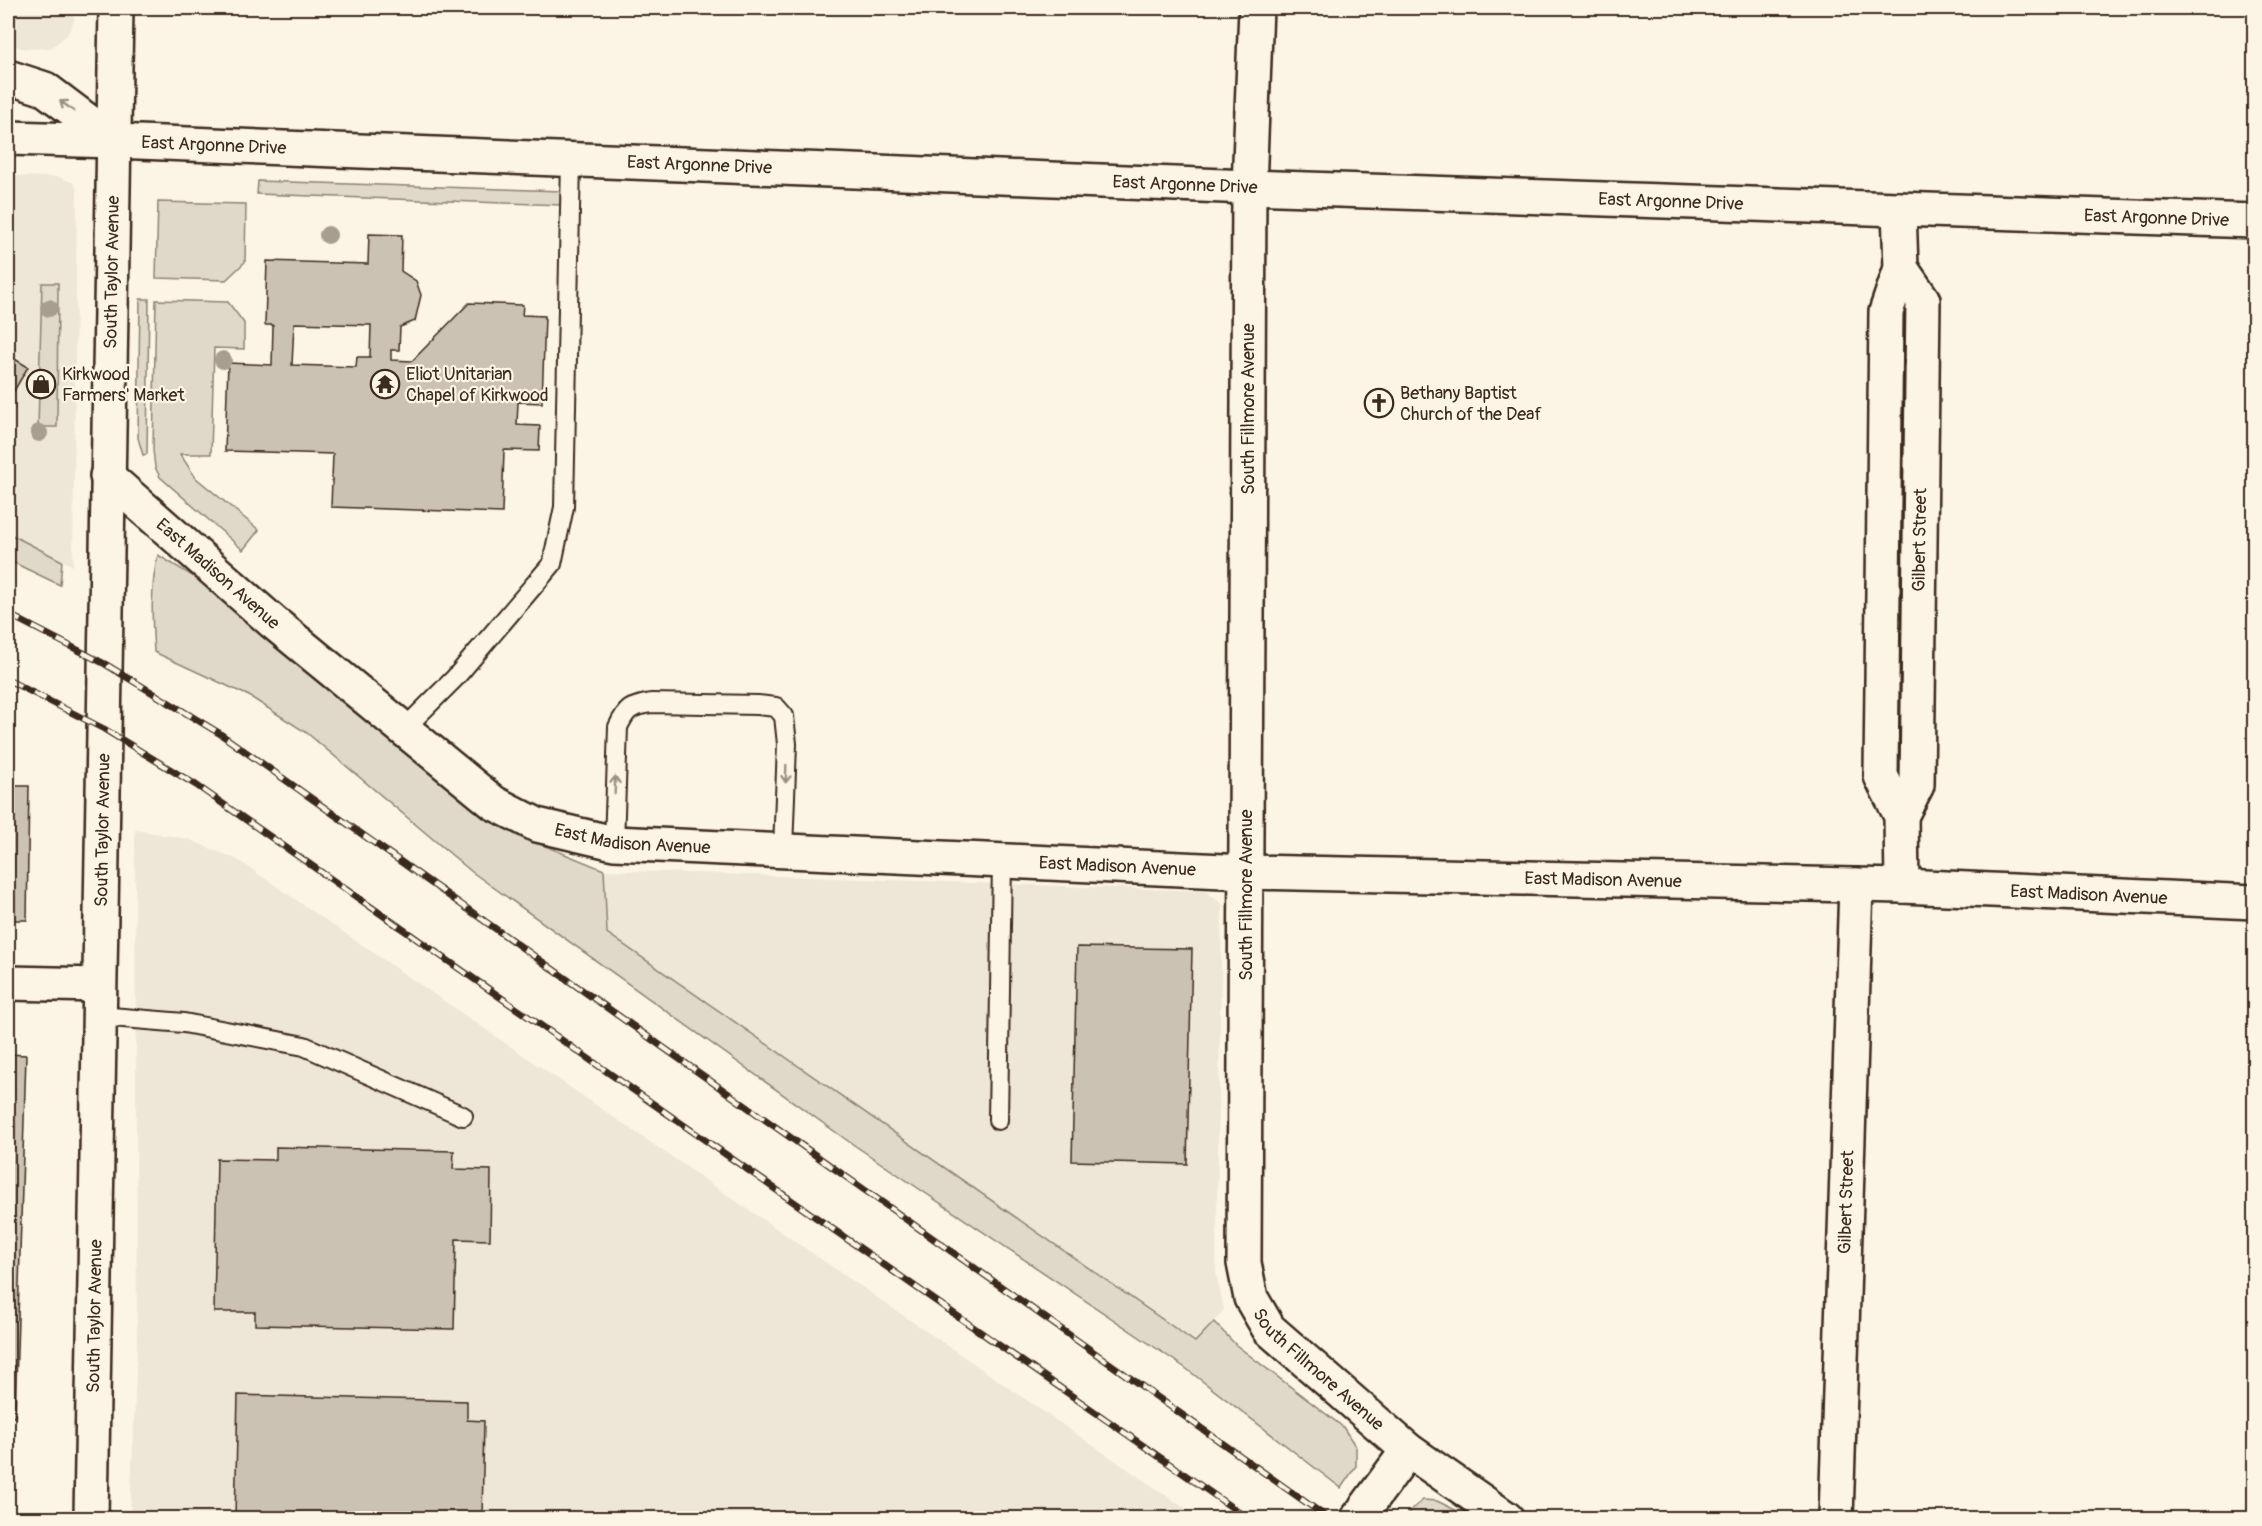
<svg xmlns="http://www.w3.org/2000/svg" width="2262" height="1526" viewBox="0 0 2262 1526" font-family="Pangolin,sans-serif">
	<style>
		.built { fill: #eee6d6 }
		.green { fill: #e0d8c8; stroke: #8e8173; stroke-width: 1.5 }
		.building { fill: #ccc2b3; stroke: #3b2a1e; stroke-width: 1.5; fill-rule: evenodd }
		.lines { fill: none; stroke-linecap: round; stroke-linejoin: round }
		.lane-casing { stroke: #3b2a1e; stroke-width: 22 }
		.street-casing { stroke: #3b2a1e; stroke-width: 38 }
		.secondary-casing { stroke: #3b2a1e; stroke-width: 38 }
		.lane { stroke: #fcf5e5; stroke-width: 18 }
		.street { stroke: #fcf5e5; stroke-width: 33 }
		.secondary { stroke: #fcf5e5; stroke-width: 33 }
		.rail-casing { stroke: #3b2a1e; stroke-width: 7 }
		.rail { stroke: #fcf5e5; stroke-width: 4.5; stroke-dasharray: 14; stroke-linecap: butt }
		.tree { fill: #a89e8f }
		.oneway { stroke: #9c9082 }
		.labels { text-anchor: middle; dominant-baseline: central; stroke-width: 4.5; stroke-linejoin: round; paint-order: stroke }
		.street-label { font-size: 18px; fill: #3b2a1e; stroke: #fcf5e5 }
		.poi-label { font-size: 18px; fill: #3b2a1e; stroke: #fcf5e5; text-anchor: start }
	</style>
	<rect width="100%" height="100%" fill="#fcf5e5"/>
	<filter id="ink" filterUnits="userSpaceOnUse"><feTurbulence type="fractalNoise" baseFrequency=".0167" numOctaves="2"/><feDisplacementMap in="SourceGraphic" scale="12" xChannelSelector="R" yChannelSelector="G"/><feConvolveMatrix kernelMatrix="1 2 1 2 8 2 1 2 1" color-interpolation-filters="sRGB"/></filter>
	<g filter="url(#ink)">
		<g class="built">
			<path d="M8 8H74V21L67 35 51 48 27 49 8 45Z"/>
			<path d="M8 176 59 177 74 183 77 191 73 566 8 533Z"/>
			<path d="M135 830 188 839 238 860 1199 1518H130L137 1346Z"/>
			<path d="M604 870 1205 891 1222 904 1216 1273 1224 1310 1196 1342 606 932Z"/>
		</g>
		<g class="green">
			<path d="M258 181 562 191V205L257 194Z"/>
			<path d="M158 202 246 204 245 262 226 280 156 278Z"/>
			<path d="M42 283H58L57 427H38Z"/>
			<path d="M140 299H149L147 454 143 455 138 438Z"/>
			<path d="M156 300 228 302 244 323V349L214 348 211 454H180L196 478 259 530 243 550 160 477 155 467 153 450Z"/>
			<path d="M8 533 62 561 60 585 8 560Z"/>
			<path d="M158 555 196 578 477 809 516 834 604 870 607 933 1195 1342 1214 1322 1236 1345 1343 1427 1356 1447V1466L1341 1488 1184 1367 848 1141 472 872 307 733 249 696 154 652C152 620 150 587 158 555Z"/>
			<path d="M1423 1500 1437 1501 1472 1518H1406L1412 1509Z"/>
		</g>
		<g class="building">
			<path d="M369 234 402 235 401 271 416 281 421 295 415 321 400 327 399 350H391V360L412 361 469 303 523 305 522 315 545 316 542 403 518 402 517 425 540 426 539 451 504 450 502 513 331 507 333 454 225 451 228 363 272 365 273 325H265L267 261 368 264ZM294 323 371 325 370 357H357L356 367 292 365Z"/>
			<path d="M8 355 28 367 8 401Z"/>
			<path d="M8 786H29L27 920H8Z"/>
			<path d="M1077 947 1192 949 1187 1164 1072 1161Z"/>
			<path d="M8 1054 26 1055 15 1417H8Z"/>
			<path d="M276 1147 454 1151 453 1169 491 1170 490 1240 456 1239 454 1329 255 1325V1312H214L217 1159 276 1160Z"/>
			<path d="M238 1395 467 1401V1420L484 1421 482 1518 235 1517Z"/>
			<path d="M8 1443H13L11 1518H8Z"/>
		</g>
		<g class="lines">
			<g class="lane-casing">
				<g id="lane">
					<path d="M404 729 455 678 552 564 564 507 571 160"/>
					<path d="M614 843 618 727C627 708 630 707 651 703L758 705 776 707 784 716 787 744 783 850"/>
					<path d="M99 1016 184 1023 304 1046 463 1116"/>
					<path d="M998 1120 1002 861"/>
				</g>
			</g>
			<g class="street-casing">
				<g id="street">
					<path id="s1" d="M1256 8 1249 187 1244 1263 1251 1298 1269 1329 1408 1450 1506 1518"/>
					<path d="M1899 209 1901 268 1886 312 1881 776 1901 816 1902 886"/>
					<path d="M1901 268 1923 300 1917 785 1901 816"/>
					<path id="s2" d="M107 476 273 622 494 803 537 825 614 843 1246 872 1902 886 2254 902"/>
					<path d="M8 983 99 985"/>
					<path id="s3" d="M91 1518 116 8"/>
					<path d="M1358 1518 1408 1450"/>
					<path id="s4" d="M1836 1518 1856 885"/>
				</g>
			</g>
			<g class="secondary-casing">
				<g id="secondary">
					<path d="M8 77 45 89 114 141"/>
					<path id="s5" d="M8 138 114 141 1249 187 2254 221"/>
				</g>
			</g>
			<use href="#lane" class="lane"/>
			<use href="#street" class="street"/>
			<use href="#secondary" class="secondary"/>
			<g class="rail-casing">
				<g id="rail">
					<path d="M8 614 105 664 219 733 1328 1518"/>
					<path d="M8 680 104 729 196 785 1247 1518"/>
				</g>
			</g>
			<use href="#rail" class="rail"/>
		</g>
		<g class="tree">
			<circle cx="328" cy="235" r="9"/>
			<circle cx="49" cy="308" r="9"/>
			<circle cx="223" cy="360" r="9"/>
			<circle cx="39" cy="433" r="9"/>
		</g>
		<defs><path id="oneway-shaft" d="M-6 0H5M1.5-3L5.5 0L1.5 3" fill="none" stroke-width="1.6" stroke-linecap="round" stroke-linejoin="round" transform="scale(1.5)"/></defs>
		<g class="oneway">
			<use href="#oneway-shaft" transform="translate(67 106) rotate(-144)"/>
			<use href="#oneway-shaft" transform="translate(786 774) rotate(92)"/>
			<use href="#oneway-shaft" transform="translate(615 785) rotate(-88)"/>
		</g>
	</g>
	<defs>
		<g id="shop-ring" transform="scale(1.5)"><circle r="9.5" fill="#fcf5e5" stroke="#3b2a1e" stroke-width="1.5"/><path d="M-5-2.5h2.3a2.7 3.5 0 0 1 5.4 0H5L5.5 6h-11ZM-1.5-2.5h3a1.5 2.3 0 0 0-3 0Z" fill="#3b2a1e"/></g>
		<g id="temple-ring" transform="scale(1.5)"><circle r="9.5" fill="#fcf5e5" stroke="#3b2a1e" stroke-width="1.5"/><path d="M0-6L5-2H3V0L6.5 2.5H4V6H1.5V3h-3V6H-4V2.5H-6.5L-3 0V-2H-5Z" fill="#3b2a1e"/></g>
		<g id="church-ring" transform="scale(1.5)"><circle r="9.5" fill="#fcf5e5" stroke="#3b2a1e" stroke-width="1.5"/><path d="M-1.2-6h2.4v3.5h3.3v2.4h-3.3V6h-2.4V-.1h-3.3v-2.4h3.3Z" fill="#3b2a1e"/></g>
	</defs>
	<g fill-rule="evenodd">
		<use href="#shop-ring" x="41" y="384"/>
		<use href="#temple-ring" x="385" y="384"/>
		<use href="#church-ring" x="1379" y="403"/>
	</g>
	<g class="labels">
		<g class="street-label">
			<text stroke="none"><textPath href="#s5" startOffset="206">East Argonne Drive</textPath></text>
			<text stroke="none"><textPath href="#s5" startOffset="692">East Argonne Drive</textPath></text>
			<text stroke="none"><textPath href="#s5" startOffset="1178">East Argonne Drive</textPath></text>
			<text stroke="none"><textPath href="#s5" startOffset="1664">East Argonne Drive</textPath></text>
			<text stroke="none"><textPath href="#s5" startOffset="2150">East Argonne Drive</textPath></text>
			<text stroke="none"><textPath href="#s3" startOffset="1246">South Taylor Avenue</textPath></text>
			<text transform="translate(1248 409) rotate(-90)">South Fillmore Avenue</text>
			<text transform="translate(1920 540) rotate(-89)">Gilbert Street</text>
			<text stroke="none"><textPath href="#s2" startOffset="148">East Madison Avenue</textPath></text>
			<text stroke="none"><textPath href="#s3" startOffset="688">South Taylor Avenue</textPath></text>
			<text stroke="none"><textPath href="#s2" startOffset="652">East Madison Avenue</textPath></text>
			<text stroke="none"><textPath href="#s2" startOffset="1138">East Madison Avenue</textPath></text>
			<text stroke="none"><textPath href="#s2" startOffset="1624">East Madison Avenue</textPath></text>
			<text stroke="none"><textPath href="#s2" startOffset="2110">East Madison Avenue</textPath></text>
			<text transform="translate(1246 895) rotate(-90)">South Fillmore Avenue</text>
			<text stroke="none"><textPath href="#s4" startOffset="316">Gilbert Street</textPath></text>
			<text stroke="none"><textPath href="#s3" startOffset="202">South Taylor Avenue</textPath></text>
			<text stroke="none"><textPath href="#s1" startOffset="1390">South Fillmore Avenue</textPath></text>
		</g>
		<g class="poi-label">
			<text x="62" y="374">Kirkwood<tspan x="62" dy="21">Farmers' Market</tspan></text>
			<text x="406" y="374">Eliot Unitarian<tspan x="406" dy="21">Chapel of Kirkwood</tspan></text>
			<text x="1400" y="393">Bethany Baptist<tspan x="1400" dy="21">Church of the Deaf</tspan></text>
		</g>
	</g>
	<rect width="2262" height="1526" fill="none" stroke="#fcf5e5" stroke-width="30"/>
	<rect x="15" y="15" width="2232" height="1496" fill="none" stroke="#3b2a1e" stroke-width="2" filter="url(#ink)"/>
</svg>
